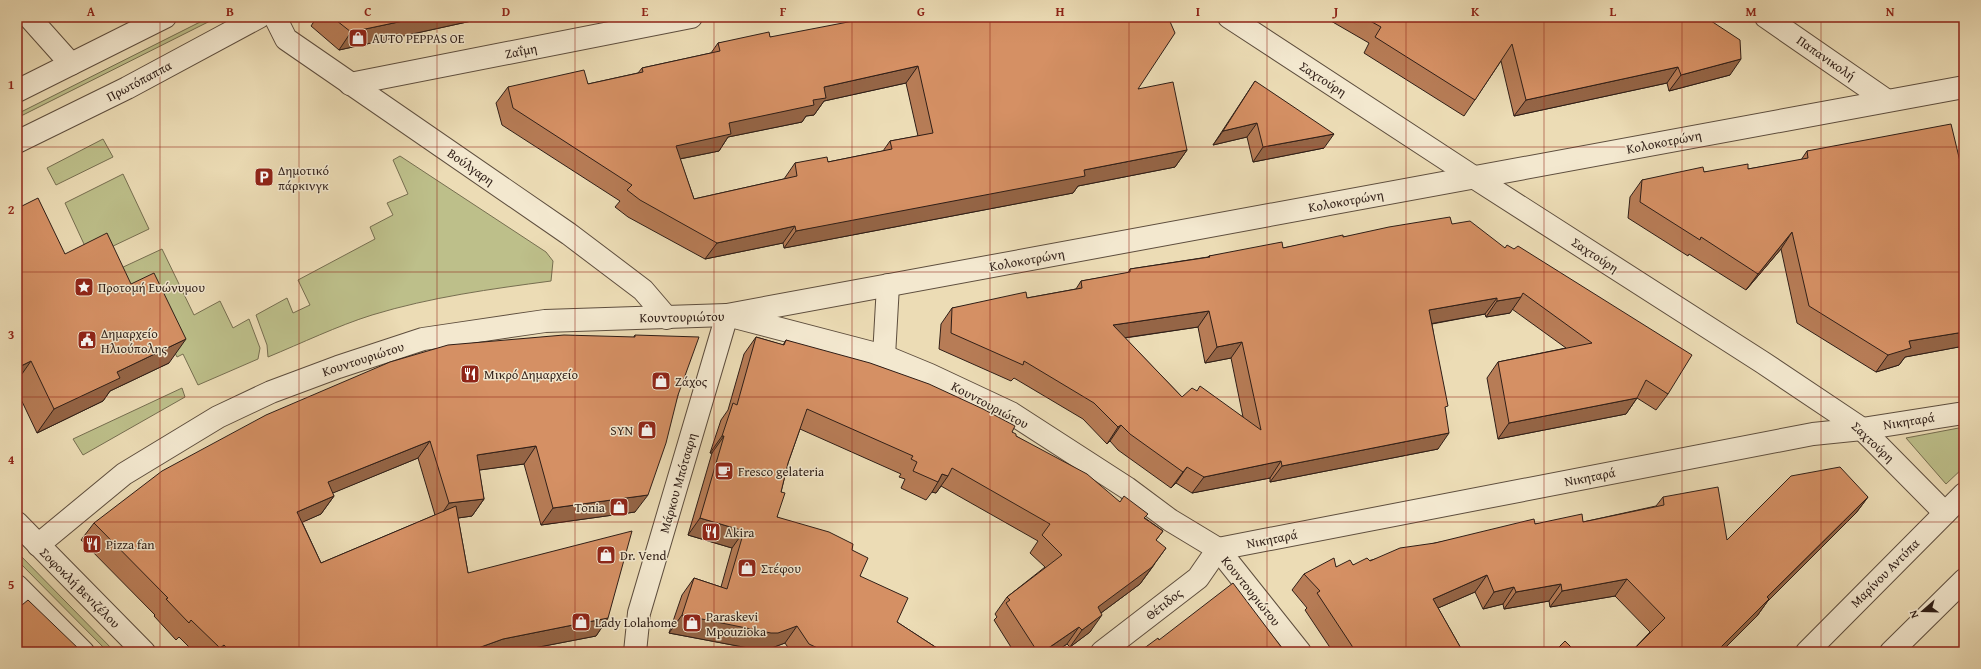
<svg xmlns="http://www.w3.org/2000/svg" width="1981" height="669" viewBox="0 0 1981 669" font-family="'Gentium Book Plus',serif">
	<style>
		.green { fill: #bdbf8a; stroke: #766e50 }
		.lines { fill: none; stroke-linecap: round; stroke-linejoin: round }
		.minor-casing { stroke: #5e4e3e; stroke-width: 24 }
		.minor { stroke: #f3e8cf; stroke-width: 22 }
		.wall { fill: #b77c56; stroke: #2f1e17; fill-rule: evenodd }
		.shaded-wall { fill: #956546; stroke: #2f1e17 }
		.building { fill: #d59064; stroke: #2f1e17; fill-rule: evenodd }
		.grid { fill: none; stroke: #8f2418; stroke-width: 1; stroke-opacity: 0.55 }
		.labels { text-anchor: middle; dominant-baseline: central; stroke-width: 3; stroke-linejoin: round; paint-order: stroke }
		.poi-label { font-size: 13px; fill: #2f1e17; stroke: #f3e8cf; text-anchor: start }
		.street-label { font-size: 13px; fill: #2f1e17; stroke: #f3e8cf }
		.neatline { fill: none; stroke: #8f2418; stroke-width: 1.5 }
		.grid-label { font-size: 13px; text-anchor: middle; font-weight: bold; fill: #8f2418 }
	</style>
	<rect width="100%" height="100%" fill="#ecdcb5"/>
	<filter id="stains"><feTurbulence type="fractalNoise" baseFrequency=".005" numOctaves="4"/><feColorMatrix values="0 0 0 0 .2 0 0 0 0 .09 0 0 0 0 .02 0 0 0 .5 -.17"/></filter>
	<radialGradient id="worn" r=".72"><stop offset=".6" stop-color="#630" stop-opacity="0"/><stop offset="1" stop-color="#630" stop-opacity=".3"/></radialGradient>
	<g class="green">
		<path d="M210 17H218L17 118V114Z"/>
		<path d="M103 139 113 157 56 185 47 168Z"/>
		<path d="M400 156 546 252 553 261 551 281C491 289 431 297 372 315 337 326 302 343 268 357L267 345 256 315 287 298 293 313 310 305 298 280 375 239 370 227 393 215 387 203 408 194 393 160Z"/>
		<path d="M123 174 149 229 90 257 65 203Z"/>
		<path d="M162 249 194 315 220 301 233 328 249 319 260 348 258 359 198 385 183 354 177 357 141 287 130 291 119 269Z"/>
		<path d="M182 388 185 397 83 455 73 439Z"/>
		<path d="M1964 427V467L1946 484 1906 438Z"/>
		<path d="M17 552 115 652H108L17 560Z"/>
	</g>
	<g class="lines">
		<g class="minor-casing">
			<g id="minor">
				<path d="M29 17 71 64"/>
				<path d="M275 17 286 39 569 234 643 290 667 318"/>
				<path d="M1229 17 1475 178 1762 362 1862 429 1945 513"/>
				<path d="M1766 17 1886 100"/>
				<path d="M350 84 691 17"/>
				<path d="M17 91 165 17"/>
				<path d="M17 142 127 88 259 17"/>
				<path d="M884 356 888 285"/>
				<path d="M17 523 144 652"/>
				<path d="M38 545 124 474 218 417 271 392 338 367 423 339 545 321 727 315 884 356 930 375 1011 413 1127 488 1170 520 1218 549 1300 652"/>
				<path d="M17 586 83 652"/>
				<path d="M635 652 639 613 727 315 1964 87"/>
				<path d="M1102 652 1198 578 1218 549 1813 434 1862 429 1964 413"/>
				<path d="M1807 652 1964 494"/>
				<path d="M1891 652 1964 580"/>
			</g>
		</g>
		<use href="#minor" class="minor"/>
	</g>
	<g class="wall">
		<path d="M317 17H478L476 20 339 50 311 26Z"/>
		<path d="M1324 17H1705L1730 75 1669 91 1667 83 1514 116 1501 61 1464 116 1364 53 1369 43Z"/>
		<path d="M770 37 1138 89 1187 150 1175 167 1078 186 1073 193 784 248 783 243 705 259 628 217 615 207 620 201 502 125 496 103 508 87 588 84 638 73 642 68 711 53 718 43ZM906 83 918 136 890 141 883 151 828 162 795 163 784 179 694 199 680 159 719 151 728 137 802 122 806 116 814 115 824 101Z"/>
		<path d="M1255 81 1324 148 1253 162 1247 137 1213 145Z"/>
		<path d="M1807 151 1964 178V346L1905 357 1899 365 1876 372 1797 323 1781 249 1746 290 1689 254 1688 256 1628 218 1630 197 1642 180 1704 172 1748 169 1801 160Z"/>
		<path d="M17 201 20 207 169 363 110 391 103 401 37 433 17 391Z"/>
		<path d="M1452 224 1668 394 1656 410 1637 398 1626 414 1498 439 1487 378 1498 362 1566 348 1512 309 1510 313 1486 317 1485 314 1432 324 1445 410 1438 449 1270 482V478L1192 493 1176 483 1171 488 1118 450 1110 441 1107 444 1083 419 1014 378 1011 381 939 349 941 324 952 308 1027 298 1076 289 1081 281 1128 273 1130 269 1208 257 1209 256 1283 248 1343 237ZM1198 327 1205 363 1231 358 1243 417 1197 391 1182 397 1125 338Z"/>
		<path d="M635 335 678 395 635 512 541 525 524 464 479 470 484 499 472 516 458 518 468 573 608 618 596 636 513 652H194L179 637 176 640 154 616 155 615 81 540 94 523 634 337ZM418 458 435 515 321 563 302 522 321 514 334 496 332 493Z"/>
		<path d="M756 337 783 345 786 340 1012 432 1016 436 1145 518 1163 531 1156 540 1154 565 1140 584 1101 613 1090 632 1070 647 1067 644 1055 652H1014L994 620 997 617 995 614 1007 597 1045 567 1030 553 1038 541 941 486 936 493 932 492 926 500 901 488 905 479 899 477 901 474 800 429 788 463 781 492 777 517 852 550 860 576 897 622 943 652H791L785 643 766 650H759L669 633 682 595 694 578 721 587 732 548 688 535 712 453H710L721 420 728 410 744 354Z"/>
		<path d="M1663 497 1727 540 1868 497 1856 513 1767 602 1757 616 1721 652H1631L1650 632 1615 596 1550 607 1549 601 1504 609 1503 604 1483 609 1475 592 1438 608 1463 652H1333L1305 610 1307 608 1292 590 1304 574 1336 567 1353 565 1435 543 1535 524 1583 522 1656 506Z"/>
	</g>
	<g class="shaded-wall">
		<path d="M422 17H478L476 20 339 50 351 32Z"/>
		<path d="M1741 59 1730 75 1669 91 1681 75Z"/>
		<path d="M918 66 906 83 824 101 814 115 806 116 802 122 728 137 719 151 664 162 676 146 729 123 824 87Z"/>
		<path d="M1678 67 1667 83 1514 116 1526 100Z"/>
		<path d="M1257 123 1247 137 1213 145 1223 131Z"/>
		<path d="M1334 134 1324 148 1253 162 1263 147Z"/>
		<path d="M1187 150 1175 167 1078 186 1073 193 784 248 796 231 1084 170Z"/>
		<path d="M795 226 783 243 705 259 717 243Z"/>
		<path d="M1792 232 1781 249 1746 290 1758 274Z"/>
		<path d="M1521 297 1510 313 1486 317 1497 301Z"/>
		<path d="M1497 298 1485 314 1418 326 1429 310Z"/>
		<path d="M1209 311 1198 327 1102 341 1113 325Z"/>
		<path d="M1964 332V346L1905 357 1899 365 1876 372 1888 355 1909 341Z"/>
		<path d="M186 339 169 363 110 391 103 401 37 433 54 409 117 372Z"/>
		<path d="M1242 342 1231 358 1205 363 1217 347Z"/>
		<path d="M31 361 17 381V368Z"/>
		<path d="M1637 398 1626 414 1498 439 1509 423Z"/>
		<path d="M1121 425 1110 441 1107 444 1118 427Z"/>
		<path d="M1449 433 1438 449 1270 482 1282 466Z"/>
		<path d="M722 436H724L712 453H710Z"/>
		<path d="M430 441 418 458 316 500 328 482Z"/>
		<path d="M536 446 524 464 465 472 477 455Z"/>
		<path d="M1281 461 1270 478 1192 493 1204 477Z"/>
		<path d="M1187 467 1176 483 1171 488 1183 472Z"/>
		<path d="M942 474 948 476 936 493 932 492 938 482Z"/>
		<path d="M648 495 635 512 541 525 553 508Z"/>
		<path d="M334 496 321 514 285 530 297 512Z"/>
		<path d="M1868 497 1856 513 1767 602 1757 616 1721 652H1716L1767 597Z"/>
		<path d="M484 499 472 516 437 521 449 503Z"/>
		<path d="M700 518 744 531 732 548 688 535Z"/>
		<path d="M1166 548 1140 584 1086 624 1098 607Z"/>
		<path d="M1487 575 1475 592 1422 615 1433 599Z"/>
		<path d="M1627 579 1615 596 1550 607 1562 591Z"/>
		<path d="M1561 584 1549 601 1504 609 1516 592Z"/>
		<path d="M1514 587 1503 604 1483 609 1494 592Z"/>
		<path d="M682 615 797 626 785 643 766 650H759L669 633Z"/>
		<path d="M1102 615 1090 632 1070 647 1082 630Z"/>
		<path d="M608 618 596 636 513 652H467L503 639Z"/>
		<path d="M1079 627 1067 644 1055 652H1043Z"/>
		<path d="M224 645 219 652H217L220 648Z"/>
	</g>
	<g class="building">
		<path d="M332 17H422L351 32Z"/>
		<path d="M874 17H1168L1175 33 1138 89 1173 82 1187 150 1084 170 1085 176 796 231 795 226 717 243 640 200 627 190 632 185 513 108 508 87 584 70 588 84 643 72 642 68 720 51 718 43 769 32 770 37ZM918 66 933 133 890 141 892 149 828 162 827 157 795 163 797 176 694 199 676 146 731 134 729 123 814 105 813 100 826 98 824 87Z"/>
		<path d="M1363 17H1705L1740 40 1741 59 1681 75 1678 67 1526 100 1512 44 1475 100 1375 37 1381 27Z"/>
		<path d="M1255 81 1334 134 1263 147 1257 123 1223 131Z"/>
		<path d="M1951 124 1964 178V332L1909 341 1911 348 1888 355 1809 306 1792 232 1758 274 1701 237 1700 240 1640 202 1642 180 1703 167 1704 172 1748 164V169L1808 158 1807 151Z"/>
		<path d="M38 198 65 254 107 233 131 284 154 273 186 339 117 372 120 378 54 409 31 361 17 368V201L20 207Z"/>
		<path d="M1450 217 1452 224 1470 221 1505 248 1507 245 1514 249 1518 246 1692 355 1668 394 1646 380 1637 398 1509 423 1498 362 1592 343 1523 293 1521 297 1497 301V298L1429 310 1448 406 1445 407 1449 433 1282 466 1281 461 1204 477 1187 467 1183 472 1130 434 1121 425 1118 427 1094 403 1024 361 1023 365 951 333 952 308 1026 292 1027 298 1082 288 1081 281 1130 272V269L1210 257 1209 256 1282 242 1283 248 1343 235V237L1389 227ZM1209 311 1217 347 1242 342 1261 430 1200 386 1197 391 1192 388 1182 397 1113 325Z"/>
		<path d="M564 335 635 337V335L699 337 678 395 666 443 648 495 553 508 536 446 477 455 484 499 449 503 430 441 328 482 334 496 297 512 321 563 456 506 468 573 632 531 608 618 503 639 467 652H231L224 645 220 648 191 620 189 623 166 599 168 598 94 523 162 471 266 415 390 362 448 345Z"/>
		<path d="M756 337 784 345 786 340 870 363 929 384 983 409 1015 426 1012 432 1016 434V436L1087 474 1120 502 1124 496 1148 514 1144 518 1163 531 1156 540 1166 548 1152 567 1098 607 1102 615 1082 630 1079 627 1044 651 1041 648 1037 651 1006 603 1010 600 1007 597 1062 555 1042 535 1050 524 952 468 948 476 942 474 938 482 913 471 917 462 911 459 913 456 807 409 788 463 781 492 785 493 777 517 829 532 853 544 852 550 868 558 860 576 908 598 897 622 943 652H826L809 644 797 626 778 633H771L682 615 694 578 727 589 744 531 700 518 724 436H722L733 403 737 405Z"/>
		<path d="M1840 467 1868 497 1767 597 1769 599 1716 652H1631L1665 618 1627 579 1562 591 1561 584 1516 592 1514 587 1494 592 1487 575 1433 599 1463 652H1356L1317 593 1320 591 1304 574 1334 558 1336 567 1350 560 1353 565 1367 558 1370 561 1400 548 1435 543 1534 519 1535 524 1582 514 1583 522 1664 505 1663 497 1718 487 1727 540 1791 476Z"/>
		<path d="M1233 583 1285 652H1139L1158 638 1159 640Z"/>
		<path d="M28 600 82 652H17V601L22 605Z"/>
		<path d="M1565 641 1576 652H1554Z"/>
	</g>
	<path class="grid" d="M160 17V652M299 17V652M437 17V652M575 17V652M714 17V652M852 17V652M990 17V652M1129 17V652M1267 17V652M1406 17V652M1544 17V652M1682 17V652M1821 17V652M17 147H1964M17 272H1964M17 397H1964M17 522H1964"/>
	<defs>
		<g id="shop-square" transform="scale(1)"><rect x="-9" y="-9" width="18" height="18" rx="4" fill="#8f2418" stroke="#f3e8cf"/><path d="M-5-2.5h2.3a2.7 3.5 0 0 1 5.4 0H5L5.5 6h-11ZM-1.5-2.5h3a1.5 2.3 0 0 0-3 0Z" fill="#fff"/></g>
		<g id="parking-square" transform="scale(1)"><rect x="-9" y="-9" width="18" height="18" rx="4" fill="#8f2418" stroke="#f3e8cf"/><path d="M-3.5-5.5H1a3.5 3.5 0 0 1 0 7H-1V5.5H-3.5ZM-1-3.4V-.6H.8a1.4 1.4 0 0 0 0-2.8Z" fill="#fff"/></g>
		<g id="sight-square" transform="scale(1)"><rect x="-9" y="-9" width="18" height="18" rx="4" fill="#8f2418" stroke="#f3e8cf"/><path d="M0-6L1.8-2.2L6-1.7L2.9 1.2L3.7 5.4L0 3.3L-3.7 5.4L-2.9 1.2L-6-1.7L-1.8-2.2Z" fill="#fff"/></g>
		<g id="civic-square" transform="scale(1)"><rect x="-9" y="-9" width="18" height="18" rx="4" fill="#8f2418" stroke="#f3e8cf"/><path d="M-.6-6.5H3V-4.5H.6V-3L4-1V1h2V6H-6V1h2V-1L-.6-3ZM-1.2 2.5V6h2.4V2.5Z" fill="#fff"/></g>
		<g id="restaurant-square" transform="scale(1)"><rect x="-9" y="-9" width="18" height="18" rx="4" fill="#8f2418" stroke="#f3e8cf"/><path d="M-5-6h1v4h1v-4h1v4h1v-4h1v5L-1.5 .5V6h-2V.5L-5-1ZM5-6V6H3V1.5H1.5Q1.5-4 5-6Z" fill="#fff"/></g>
		<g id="cafe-square" transform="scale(1)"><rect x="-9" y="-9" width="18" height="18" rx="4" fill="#8f2418" stroke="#f3e8cf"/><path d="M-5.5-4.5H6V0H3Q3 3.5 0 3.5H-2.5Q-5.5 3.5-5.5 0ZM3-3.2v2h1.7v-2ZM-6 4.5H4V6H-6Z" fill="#fff"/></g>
	</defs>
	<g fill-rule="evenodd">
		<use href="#shop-square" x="358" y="38"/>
		<use href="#parking-square" x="264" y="177"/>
		<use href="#sight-square" x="84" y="287"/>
		<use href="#civic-square" x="87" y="340"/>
		<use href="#restaurant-square" x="470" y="374"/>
		<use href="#shop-square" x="661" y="381"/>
		<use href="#shop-square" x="647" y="430"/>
		<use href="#cafe-square" x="724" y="471"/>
		<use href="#shop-square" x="619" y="507"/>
		<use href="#restaurant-square" x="711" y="532"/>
		<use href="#restaurant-square" x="92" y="544"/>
		<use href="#shop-square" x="606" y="555"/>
		<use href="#shop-square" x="747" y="568"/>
		<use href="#shop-square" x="581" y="622"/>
		<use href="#shop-square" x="692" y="623"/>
	</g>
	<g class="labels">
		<g class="poi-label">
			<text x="372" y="38">AUTO PEPPAS OE</text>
			<text x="278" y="170">Δημοτικό<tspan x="278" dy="15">πάρκινγκ</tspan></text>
			<text x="98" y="287">Προτομή Ευώνυμου</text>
			<text x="101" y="333">Δημαρχείο<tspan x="101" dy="15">Ηλιούπολης</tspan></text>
			<text x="484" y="374">Μικρό Δημαρχείο</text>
			<text x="675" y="381">Ζάχος</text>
			<text x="633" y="430" text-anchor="end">SYN</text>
			<text x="738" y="471">Fresco gelateria</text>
			<text x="605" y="507" text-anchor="end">Tonia</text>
			<text x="725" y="532">Akira</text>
			<text x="106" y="544">Pizza fan</text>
			<text x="620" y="555">Dr. Vend</text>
			<text x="761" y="568">Στέφου</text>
			<text x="706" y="616">Paraskevi<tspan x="706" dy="15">Mpouzioka</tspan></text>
			<text x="595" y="622">Lady Lolahome</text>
		</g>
		<g class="street-label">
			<text transform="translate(521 51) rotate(-11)">Ζαΐμη</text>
			<text transform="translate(1826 58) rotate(35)">Παπανικολή</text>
			<text transform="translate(1323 79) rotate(33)">Σαχτούρη</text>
			<text transform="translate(139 81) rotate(-28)">Πρωτόπαππα</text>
			<text transform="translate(1664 142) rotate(-11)">Κολοκοτρώνη</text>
			<text transform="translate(471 167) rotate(35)">Βούλγαρη</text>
			<text transform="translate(1346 201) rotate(-10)">Κολοκοτρώνη</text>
			<text transform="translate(1595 255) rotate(33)">Σαχτούρη</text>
			<text transform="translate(1027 260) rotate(-10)">Κολοκοτρώνη</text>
			<text transform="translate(682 317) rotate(-1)">Κουντουριώτου</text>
			<text transform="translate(363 359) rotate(-18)">Κουντουριώτου</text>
			<text transform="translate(990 405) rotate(28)">Κουντουριώτου</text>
			<text transform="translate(1909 421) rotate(-9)">Νικηταρά</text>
			<text transform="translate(1873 442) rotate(43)">Σαχτούρη</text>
			<text transform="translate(1590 477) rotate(-11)">Νικηταρά</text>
			<text transform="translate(678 483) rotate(-74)">Μάρκου Μπότσαρη</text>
			<text transform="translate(1272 539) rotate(-11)">Νικηταρά</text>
			<text transform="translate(1885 573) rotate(-45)">Μαρίνου Αντύπα</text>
			<text transform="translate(80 588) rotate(45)">Σοφοκλή Βενιζέλου</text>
			<text transform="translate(1251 591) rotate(51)">Κουντουριώτου</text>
			<text transform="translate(1164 604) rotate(-38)">Θέτιδος</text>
		</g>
	</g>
	<rect width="1981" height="669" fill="none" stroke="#ecdcb5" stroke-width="44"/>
	<g transform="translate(1923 611) rotate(250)" stroke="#f3e8cf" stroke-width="3" paint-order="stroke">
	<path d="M0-3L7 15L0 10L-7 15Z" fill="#2f1e17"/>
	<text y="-6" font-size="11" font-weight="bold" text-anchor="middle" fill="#2f1e17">N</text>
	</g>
	<rect x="22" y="22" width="1937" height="625" class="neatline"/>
	<g class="grid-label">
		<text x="91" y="16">A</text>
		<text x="230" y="16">B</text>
		<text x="368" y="16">C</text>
		<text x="506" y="16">D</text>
		<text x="645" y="16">E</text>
		<text x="783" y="16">F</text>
		<text x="921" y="16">G</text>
		<text x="1060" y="16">H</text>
		<text x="1198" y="16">I</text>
		<text x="1336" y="16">J</text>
		<text x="1475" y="16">K</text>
		<text x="1613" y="16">L</text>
		<text x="1751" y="16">M</text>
		<text x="1890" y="16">N</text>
		<text x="11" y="89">1</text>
		<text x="11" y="214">2</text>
		<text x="11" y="339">3</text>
		<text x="11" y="464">4</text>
		<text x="11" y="589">5</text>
	</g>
	<rect width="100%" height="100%" filter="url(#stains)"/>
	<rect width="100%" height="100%" fill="url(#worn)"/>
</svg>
